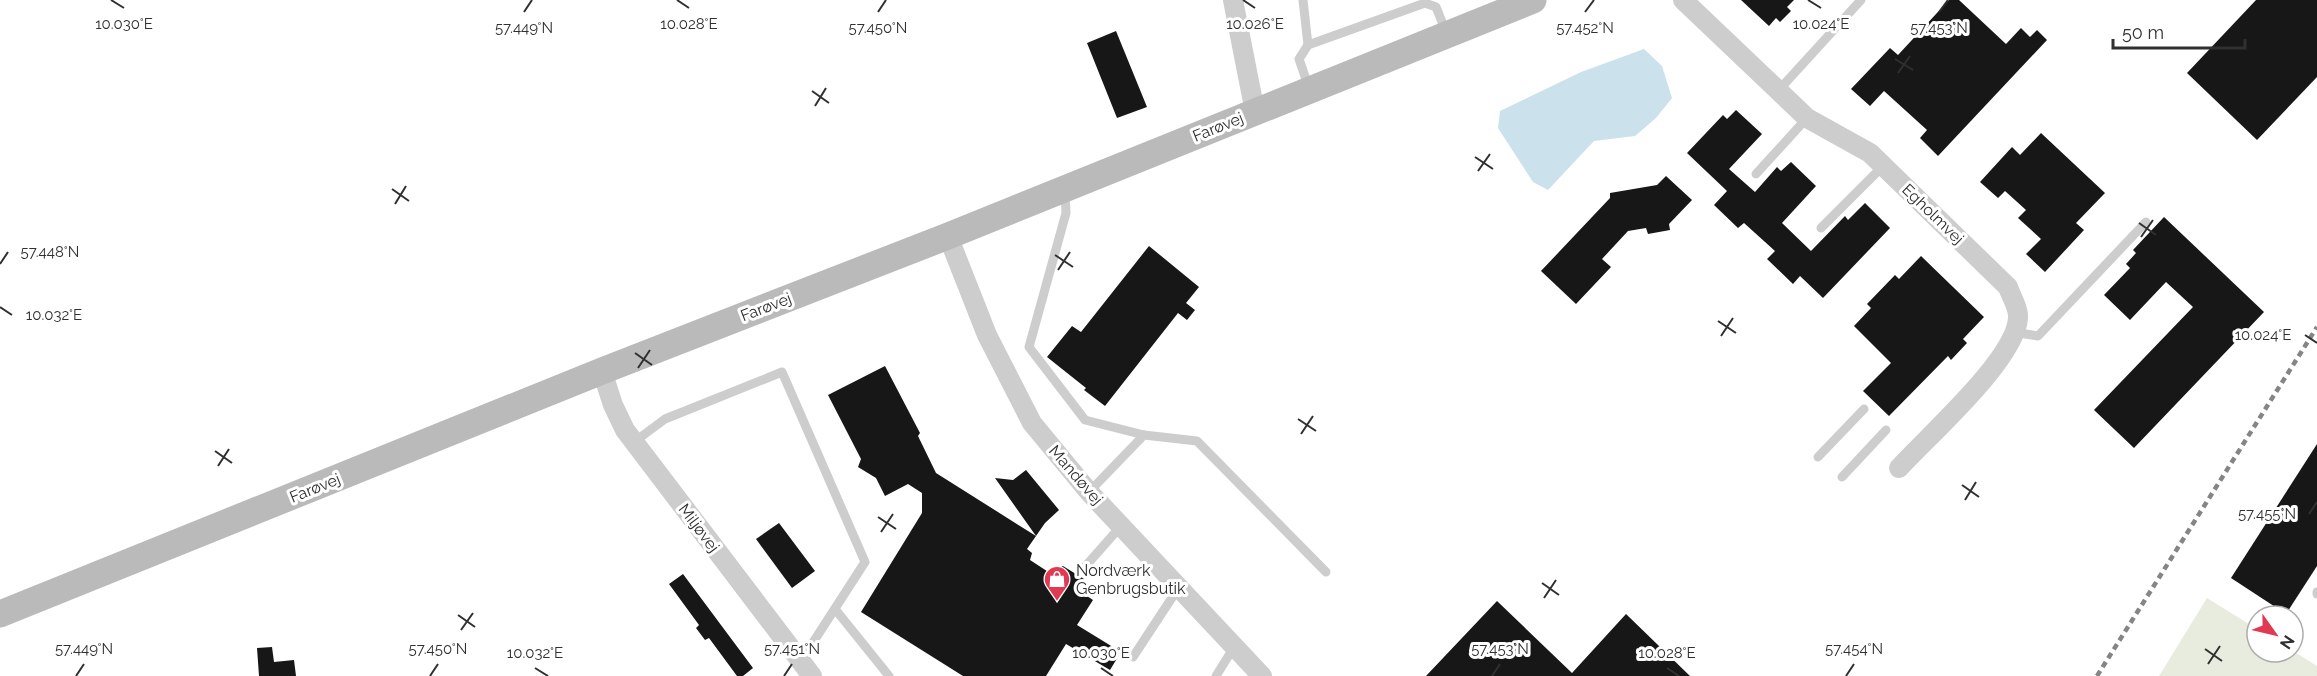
<svg xmlns="http://www.w3.org/2000/svg" width="2317" height="676" viewBox="0 0 2317 676" font-family="Raleway,sans-serif">
	<style>
		.green { fill: #e7ecde }
		.water { fill: #cbe1eb }
		.building { fill: #171717 }
		.lines { fill: none; stroke-linecap: round; stroke-linejoin: round }
		.lane { stroke: #cdcdcd; stroke-width: 9 }
		.street { stroke: #cdcdcd; stroke-width: 20 }
		.secondary { stroke: #bababa; stroke-width: 27 }
		.rail { stroke: #858585; stroke-width: 4.5; stroke-dasharray: 6 4.5; stroke-linecap: butt }
		.ticks { fill: none; stroke: #303030; stroke-width: 2 }
		.labels { text-anchor: middle; dominant-baseline: central; stroke-width: 6; stroke-linejoin: round; paint-order: stroke }
		.street-label { font-size: 16px; fill: #303030; stroke: #fff }
		.poi-label { font-size: 16px; fill: #303030; stroke: #fff; text-anchor: start }
		.ticks-label { font-size: 15px; text-anchor: middle; fill: #303030; stroke: #fff; stroke-width: 6; stroke-linejoin: round; paint-order: stroke }
	</style>
	<rect width="100%" height="100%" fill="#fff"/>
	<path class="green" d="M2207 598 2257 629V652L2293 651 2317 666V676H2159Z"/>
	<path class="water" d="M1644 49 1662 66 1672 98 1656 118 1635 136 1594 141 1548 190 1533 182 1498 128 1500 111 1581 72Z"/>
	<g class="building">
		<path d="M1741 0H1794L1787 7 1791 11 1780 22 1776 18 1769 26Z"/>
		<path d="M1949 0H1959L2006 44 2021 28 2030 37 2037 30 2047 40 1938 156 1920 138 1927 130 1884 91 1870 106 1851 89 1890 48 1898 55Z"/>
		<path d="M2256 0H2317V77L2257 140 2187 73Z"/>
		<path d="M1116 31 1147 107 1117 118 1087 43Z"/>
		<path d="M1736 110 1762 134 1729 169 1755 192 1777 167 1781 171 1791 162 1816 186 1782 223 1811 251 1845 216 1848 220 1865 203 1890 228 1823 298 1800 276 1793 284 1767 259 1775 251 1744 223 1738 228 1714 205 1727 191 1687 153 1723 115 1727 119Z"/>
		<path d="M2041 133 2105 193 2076 223 2084 230 2045 272 2026 254 2041 239 2018 218 2026 210 2005 191 1998 198 1980 182 2012 147 2020 155Z"/>
		<path d="M1666 176 1692 200 1669 224 1670 230 1648 234 1646 228 1628 231 1602 259 1611 267 1576 304 1541 271 1610 198V193L1657 185Z"/>
		<path d="M2164 217 2264 312 2134 448 2094 410 2193 307 2166 282 2130 320 2104 295 2130 268 2126 264 2136 253 2133 250Z"/>
		<path d="M1149 246 1199 287 1186 303 1195 310 1187 320 1178 313 1105 406 1084 390 1086 388 1047 357 1072 326 1081 332Z"/>
		<path d="M1921 256 1984 317 1963 339 1967 343 1951 360 1948 356 1889 416 1863 391 1891 363 1854 326 1871 308 1867 304 1895 275 1899 279Z"/>
		<path d="M885 366 920 433 918 436 936 473 1036 536 1027 549 1032 553 1030 560 1053 575 1056 570 1063 566 1084 579 1078 590 1093 600 1077 625 1121 652 1110 670 1066 644 1046 676H963L861 612 922 513V493L908 484 885 496 876 478 858 467 861 459 828 395Z"/>
		<path d="M2317 444V566L2286 614 2231 578Z"/>
		<path d="M1026 470 1059 510 1045 523 1036 536 995 478 1013 480Z"/>
		<path d="M779 523 815 571 792 588 756 539Z"/>
		<path d="M683 574 753 668 743 676H737L709 638 705 640 696 628 699 625 669 584Z"/>
		<path d="M1497 601 1572 673 1626 614 1690 676H1426Z"/>
		<path d="M272 647 274 662 294 660 296 676H259L257 648Z"/>
	</g>
	<g class="lines">
		<g class="lane">
			<path d="M1303 0 1308 45"/>
			<path d="M1309 88 1299 59 1308 45 1425 3 1436 7 1446 32"/>
			<path d="M1778 91 1861 0"/>
			<path d="M1756 174 1807 118"/>
			<path d="M1065 192 1066 213 1029 347 1085 420 1144 435"/>
			<path d="M1821 228 1883 166"/>
			<path d="M2014 332 2038 336 2146 222"/>
			<path d="M634 442 665 419 782 372 865 562 801 661"/>
			<path d="M1818 457 1864 409"/>
			<path d="M1842 477 1886 430"/>
			<path d="M1089 492 1144 435 1197 441 1326 572"/>
			<path d="M1083 569 1121 526"/>
			<path d="M2317 592V594"/>
			<path d="M835 609 889 676"/>
			<path d="M1133 657 1179 587"/>
			<path d="M1216 676 1234 647"/>
		</g>
		<g class="street">
			<path d="M1233 0 1255 112"/>
			<path d="M1683 0 1807 118 1870 153 2008 287C2011 296 2019 309 2018 318 2016 359 1928 436 1899 468"/>
			<path d="M948 236 987 335 1032 423 1089 492 1262 676"/>
			<path d="M602 371 613 405 625 430 812 676"/>
		</g>
		<path class="secondary" d="M0 614 602 371 948 236 1533 0"/>
		<path class="rail" d="M2097 676 2317 327"/>
	</g>
	<path class="ticks" d="M111 0 124 8M677 0 689 8M1243 0 1255 8M1808 0 1821 8M524 12 532 0M878 12 886 0M1585 12 1594 0M1939 12 1948 0M1895 59 1913 70M1898 73 1910 56M812 91 829 103M815 106 826 88M1475 157 1493 169M1478 171 1490 154M392 189 409 201M395 204 406 186M2139 223 2156 235M2141 237 2153 220M1055 255 1073 267M0 264 8 252M1058 270 1070 252M0 307 12 315M1718 321 1736 333M2305 335 2317 343M1721 336 1733 318M635 353 652 365M638 368 650 350M1298 419 1316 431M1301 434 1313 416M215 451 232 463M218 466 229 449M1962 485 1979 497M1965 500 1976 482M2309 514 2317 502M878 517 896 529M881 532 893 514M1542 583 1559 595M1544 598 1556 580M458 615 475 627M461 630 473 613M2205 649 2222 661M2208 664 2220 646M535 668 548 676M1101 668 1113 676M1667 668 1679 676M76 676 84 664M430 676 438 664M784 676 792 664M1492 676 1500 664M1846 676 1854 664"/>
	<defs>
		<g id="shop-pin" transform="scale(1.35)"><path d="M0 17L-7.5 6A9.5 9.5 0 1 1 7.5 6Z" fill="#e03951" stroke="#fff"/><path d="M-5-2.5h2.3a2.7 3.5 0 0 1 5.4 0H5L5.5 6h-11ZM-1.5-2.5h3a1.5 2.3 0 0 0-3 0Z" fill="#fff"/></g>
	</defs>
	<g fill-rule="evenodd">
		<use href="#shop-pin" x="1057" y="579"/>
	</g>
	<g class="labels">
		<g class="street-label">
			<text transform="translate(1218 127) rotate(-22)">Farøvej</text>
			<text transform="translate(1933 214) rotate(44)">Egholmvej</text>
			<text transform="translate(766 307) rotate(-21)">Farøvej</text>
			<text transform="translate(1076 475) rotate(49)">Mandøvej</text>
			<text transform="translate(315 488) rotate(-22)">Farøvej</text>
			<text transform="translate(699 528) rotate(53)">Miljøvej</text>
		</g>
		<g class="poi-label">
			<text x="1076" y="570">Nordværk<tspan x="1076" dy="18">Genbrugsbutik</tspan></text>
		</g>
	</g>
	<g class="ticks-label">
		<text x="124" y="29">10.030°E</text>
		<text x="689" y="29">10.028°E</text>
		<text x="1255" y="29">10.026°E</text>
		<text x="1821" y="29">10.024°E</text>
		<text x="524" y="33">57.449°N</text>
		<text x="878" y="33">57.450°N</text>
		<text x="1585" y="33">57.452°N</text>
		<text x="1939" y="33">57.453°N</text>
		<text x="50" y="257">57.448°N</text>
		<text x="54" y="320">10.032°E</text>
		<text x="2263" y="340">10.024°E</text>
		<text x="2267" y="519">57.455°N</text>
		<text x="84" y="654">57.449°N</text>
		<text x="438" y="654">57.450°N</text>
		<text x="792" y="654">57.451°N</text>
		<text x="1500" y="654">57.453°N</text>
		<text x="1854" y="654">57.454°N</text>
		<text x="535" y="658">10.032°E</text>
		<text x="1101" y="658">10.030°E</text>
		<text x="1667" y="658">10.028°E</text>
	</g>
	<g transform="translate(2275 634) rotate(124)"><circle r="28" fill="#ffffff" stroke="#acacac" stroke-width="1.5"/>
	<path d="M0-4.5L10 22L0 15L-10 22Z" fill="#e03951"/>
	<text y="-9" font-size="16" font-weight="bold" text-anchor="middle" fill="#303030">N</text>
	</g>
	<path d="M2113 39v9h132v-9" fill="none" stroke="#303030" stroke-width="3"/>
	<text x="2122" y="39" font-size="18" fill="#303030" stroke="#ffffff" stroke-width="4.5" paint-order="stroke">50 m</text>
</svg>
